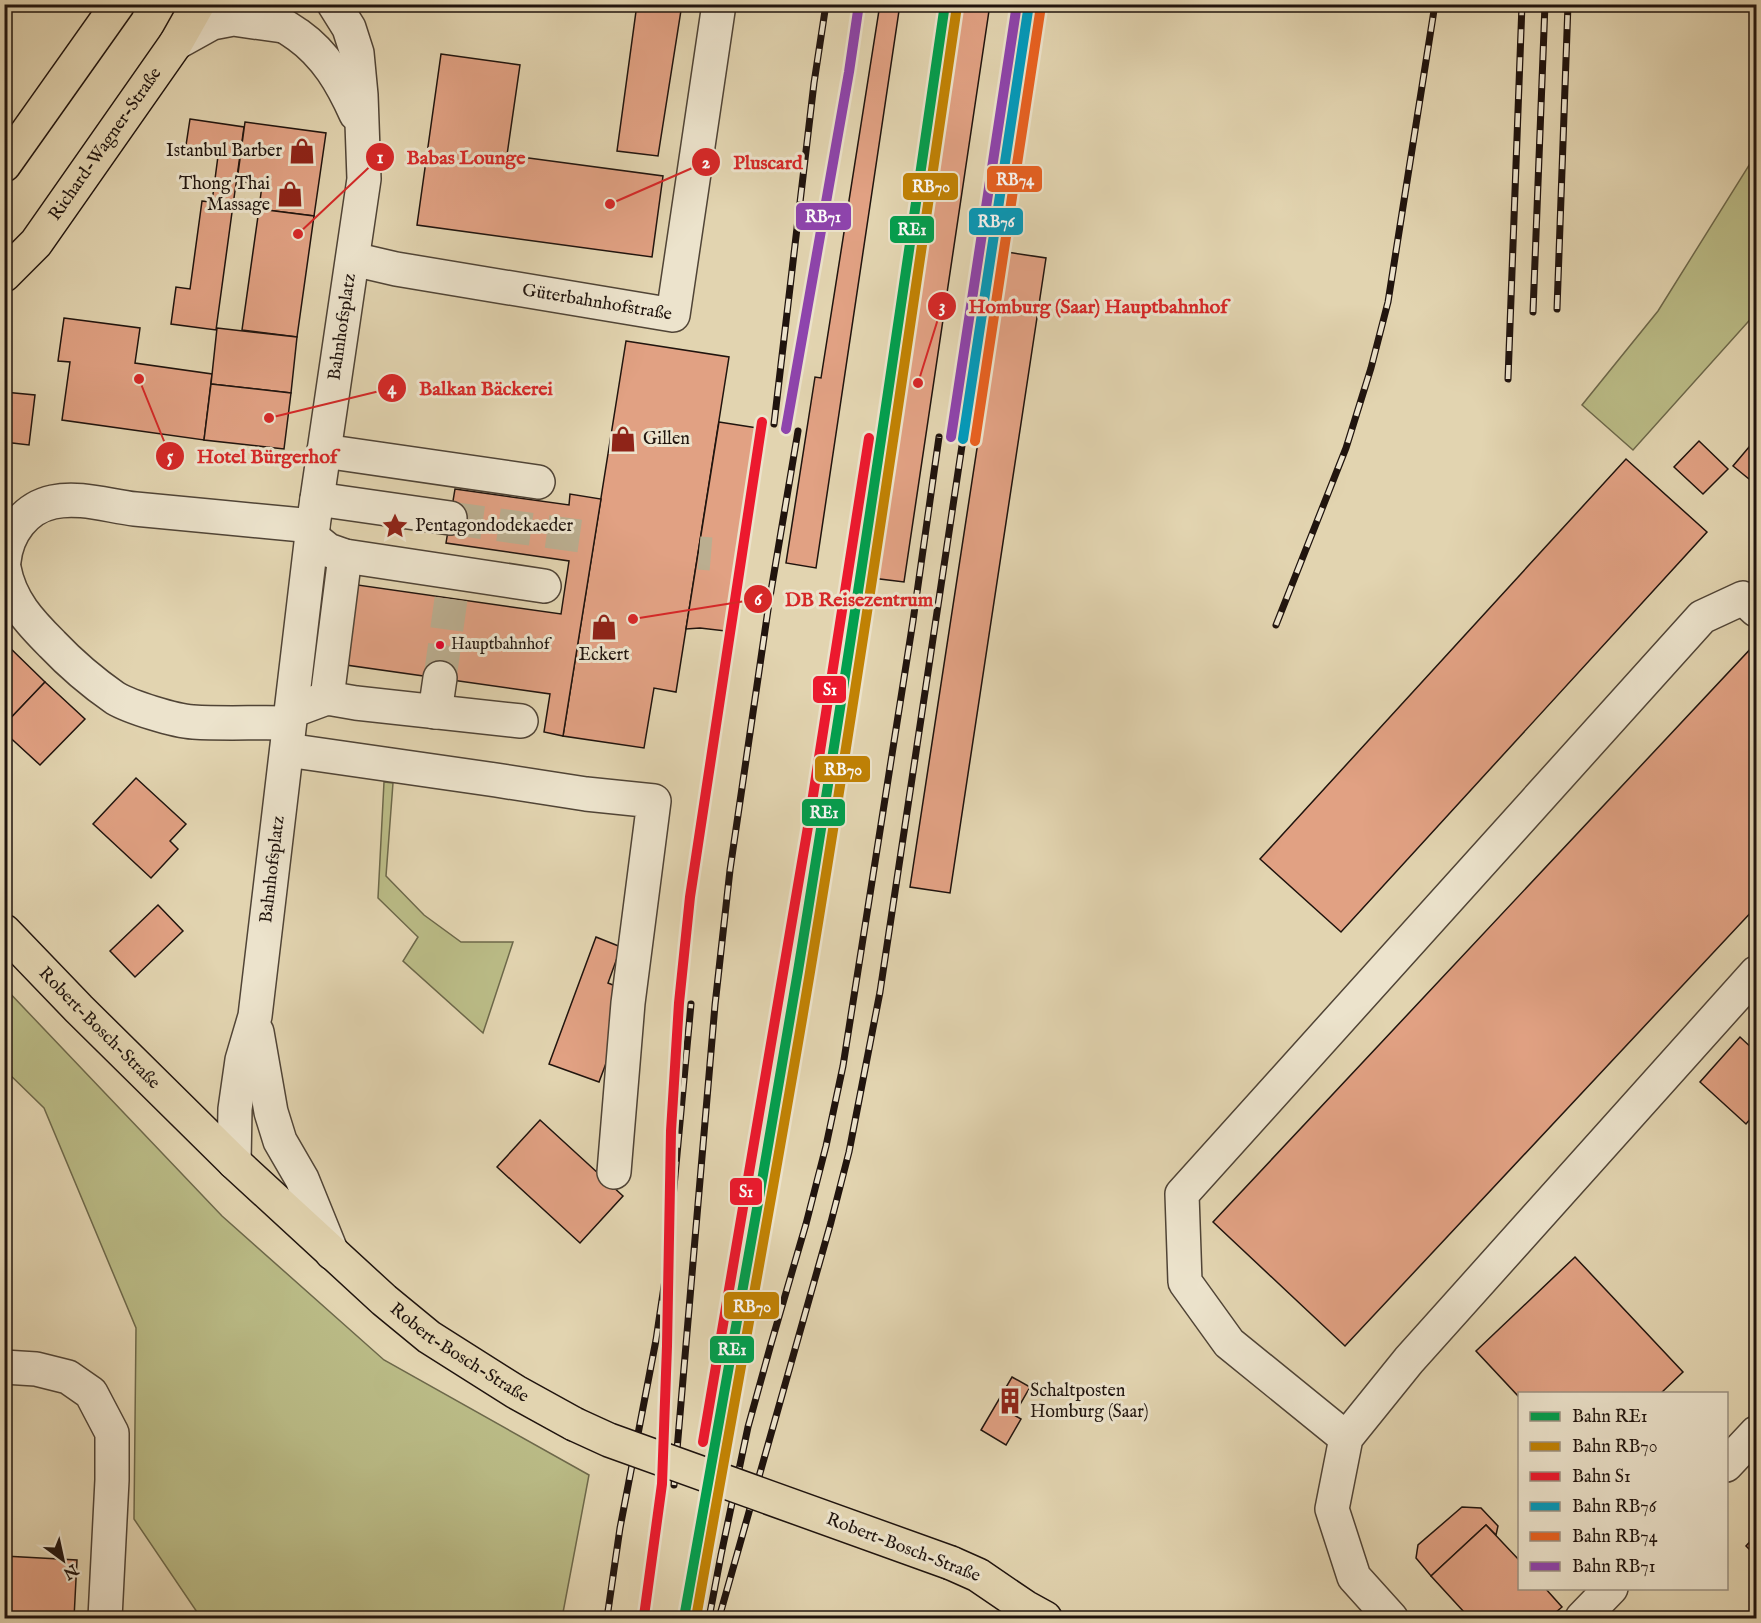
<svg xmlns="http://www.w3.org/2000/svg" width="1761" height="1623" viewBox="0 0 1761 1623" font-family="'IM FELL English',serif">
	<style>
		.green { fill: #babb86; stroke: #6d684a; stroke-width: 1.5 }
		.building { fill: #e1a183; stroke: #20140e; stroke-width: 1.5 }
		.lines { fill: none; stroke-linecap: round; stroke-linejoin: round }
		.minor-tunnel { stroke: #bbae90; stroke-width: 33; stroke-dasharray: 33 16; stroke-linecap: butt }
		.minor-casing { stroke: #504436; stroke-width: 36 }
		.major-casing { stroke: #20140e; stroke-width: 36 }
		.minor { stroke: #ece3cc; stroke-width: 33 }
		.major { stroke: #e2d4b0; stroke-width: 33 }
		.rail-casing { stroke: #20140e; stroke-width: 7 }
		.rail { stroke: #ece3cc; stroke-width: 4.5; stroke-dasharray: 14; stroke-linecap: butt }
		.major-bridge-casing { stroke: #20140e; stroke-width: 36; stroke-linecap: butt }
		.major-bridge { stroke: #e2d4b0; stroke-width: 33 }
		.rail-1-casing { stroke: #ece3cc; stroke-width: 15 }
		.rail-2-casing { stroke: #ece3cc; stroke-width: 15 }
		.rail-3-casing { stroke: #ece3cc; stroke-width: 15 }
		.rail-4-casing { stroke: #ece3cc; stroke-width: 15 }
		.rail-5-casing { stroke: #ece3cc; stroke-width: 15 }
		.rail-6-casing { stroke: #ece3cc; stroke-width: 15 }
		.rail-1 { stroke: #029f4e; stroke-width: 10 }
		.rail-2 { stroke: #c18204; stroke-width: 10 }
		.rail-3 { stroke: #ec192e; stroke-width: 10 }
		.rail-4 { stroke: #039abb; stroke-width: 10 }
		.rail-5 { stroke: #e86121; stroke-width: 10 }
		.rail-6 { stroke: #8e44ad; stroke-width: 10 }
		.bus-dot { fill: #e4002b; stroke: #ece3cc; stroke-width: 2 }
		.labels { text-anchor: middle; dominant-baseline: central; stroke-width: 6; stroke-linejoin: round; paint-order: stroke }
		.bus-label { font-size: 16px; fill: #20140e; stroke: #ece3cc; text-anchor: start }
		.street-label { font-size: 18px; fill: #20140e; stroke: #ece3cc }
		.poi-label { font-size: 18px; fill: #20140e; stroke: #ece3cc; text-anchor: start }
		.leader { fill: none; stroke: #d62828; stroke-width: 2 }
		.callout-dot { fill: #d62828; stroke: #ece3cc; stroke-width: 2 }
		.mark-label { font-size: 18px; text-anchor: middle; font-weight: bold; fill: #fff }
		.callout-label { font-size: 20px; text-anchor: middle; font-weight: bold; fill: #d62828; stroke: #ece3cc; stroke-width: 6; stroke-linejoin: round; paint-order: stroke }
		.line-badge { stroke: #ece3cc; stroke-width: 2 }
		.badge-label { font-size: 16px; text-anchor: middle; font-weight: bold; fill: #fff }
	</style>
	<rect width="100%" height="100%" fill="#e2d4b0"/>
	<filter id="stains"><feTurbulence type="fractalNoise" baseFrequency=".00333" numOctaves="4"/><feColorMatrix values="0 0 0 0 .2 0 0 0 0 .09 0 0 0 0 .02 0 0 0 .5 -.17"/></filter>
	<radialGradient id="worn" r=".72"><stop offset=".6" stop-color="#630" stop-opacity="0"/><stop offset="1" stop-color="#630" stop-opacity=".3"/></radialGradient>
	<g class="green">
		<path d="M1756 154V313L1633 450 1582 405 1658 311Z"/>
		<path d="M384 782 393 783 386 876 424 915 461 942H513L483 1033 403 961 418 937 378 898Z"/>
		<path d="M4 987 222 1216 384 1360 589 1475 562 1618H201L134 1519 136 1328 44 1108 5 1070Z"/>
	</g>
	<g class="building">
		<path d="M637 4H682L658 156 617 151Z"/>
		<path d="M880 4H900L816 568 786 563 815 377 821 378Z"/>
		<path d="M957 4H990L904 582 872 578Z"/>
		<path d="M441 54 520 65 507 155 663 176 652 257 417 225Z"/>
		<path d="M190 119 244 127 233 205 212 202 218 156 185 152Z"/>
		<path d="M245 122 326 133 314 216 259 209 262 185 237 181Z"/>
		<path d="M202 201 233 205 216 330 171 324 176 287 190 289Z"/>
		<path d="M259 209 314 216 297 337 242 330Z"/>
		<path d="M1007 252 1046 258 950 893 910 887Z"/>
		<path d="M64 318 140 328 135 363 212 374 204 440 62 420 70 362 58 361Z"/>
		<path d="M217 328 297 337 291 393 211 384Z"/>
		<path d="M626 341 729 357 676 692 654 688 644 748 563 736Z"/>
		<path d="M211 384 291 393 284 449 204 440Z"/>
		<path d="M4 392 35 395 29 445 4 442Z"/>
		<path d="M719 422 764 429 734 632 700 628 686 629Z"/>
		<path d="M1699 441 1728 469 1703 494 1674 467Z"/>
		<path d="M1749 447 1756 453V470L1749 479 1733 466Z"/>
		<path d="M1626 459 1707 532 1341 932 1260 859Z"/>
		<path d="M455 489 569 505 570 494 601 499 563 736 544 732 550 694 318 661 330 581 561 614 569 561 446 543Z"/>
		<path d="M1756 512V525L1750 519Z"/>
		<path d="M1756 643V907L1345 1346 1213 1222Z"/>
		<path d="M6 644 45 682 4 725V645Z"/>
		<path d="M45 682 85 719 40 765 4 732V725Z"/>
		<path d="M136 778 186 824 170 841 178 849 151 878 93 824Z"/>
		<path d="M158 905 183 931 135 977 110 951Z"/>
		<path d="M596 937 621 947 608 983 623 989V1018L599 1082 549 1064Z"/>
		<path d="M1740 1037 1756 1052V1112L1746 1124 1700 1082Z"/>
		<path d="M540 1120 623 1196 580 1243 497 1167Z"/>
		<path d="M1575 1257 1683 1372 1660 1394H1520V1398L1476 1351Z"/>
		<path d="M1012 1377 1030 1387 1014 1415 1021 1419 1006 1445 981 1430Z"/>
		<path d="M1462 1507 1481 1508 1498 1526 1496 1535 1486 1525 1431 1576 1416 1558 1418 1545Z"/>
		<path d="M1486 1525 1520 1561V1588H1545L1562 1607 1549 1618H1463L1464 1612 1431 1576Z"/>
		<path d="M1756 1535V1556L1746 1546Z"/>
		<path d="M4 1556 77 1560 74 1618H4Z"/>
	</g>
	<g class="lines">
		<g class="minor-tunnel">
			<path d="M450 518 594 538"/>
			<path d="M699 553 711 554"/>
			<path d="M440 678 451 599"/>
		</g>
		<g class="minor-casing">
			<g id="minor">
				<path d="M256 4C268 17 284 25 298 35 326 55 342 83 356 114"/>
				<path d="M176 43 212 23 233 19 283 26"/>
				<path id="s1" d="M353 259 396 269 673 315 719 4"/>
				<path d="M324 451 538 482"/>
				<path d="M317 499 450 518"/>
				<path d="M312 537 328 550 345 556 544 586"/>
				<path d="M4 561C7 533 25 508 53 502 79 496 109 506 135 509 194 515 254 520 313 526"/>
				<path d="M4 568C10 601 30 622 52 644 71 664 92 682 115 698 130 707 175 721 193 722 225 724 257 722 289 723"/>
				<path d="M327 698 345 556"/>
				<path d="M292 711 327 698 356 703 521 721"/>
				<path d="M435 712 440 678"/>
				<path d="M287 750 496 780 586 794 654 801 628 1003 614 1172"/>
				<path d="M257 1032 271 1112 280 1141 302 1179 332 1253"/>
				<path id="s2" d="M234 1162 235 1109 242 1060 255 1016 313 526 364 179 361 95 357 53 349 28 334 4"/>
				<path d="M4 1367 36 1369 68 1377 91 1393 112 1433V1480L105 1618"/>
				<path d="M1346 1438 1229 1343 1185 1282 1182 1194 1702 617 1743 598 1756 610"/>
				<path d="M1726 1465 1756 1433"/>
				<path d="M1391 1618 1354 1577 1332 1509 1346 1438 1409 1360 1756 973"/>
				<path d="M1582 1618 1611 1588"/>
			</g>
		</g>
		<g class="major-casing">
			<g id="major">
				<path d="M4 165 118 4"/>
				<path id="s3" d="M4 275 36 243 176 43 198 4"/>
				<path id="s4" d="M4 931 79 1009 234 1162 384 1300 429 1337 516 1392 574 1424"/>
				<path d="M951 1563 978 1575 1025 1607 1045 1618"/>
			</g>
		</g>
		<use href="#minor" class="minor"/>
		<use href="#major" class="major"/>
		<g class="rail-casing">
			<g id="rail">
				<path d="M1557 309 1568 4"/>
				<path d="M1533 312 1545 4"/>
				<path d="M1508 379 1522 4"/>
				<path d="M774 424 814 83 826 4"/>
				<path d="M1276 625 1346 448 1371 368 1388 302 1435 4"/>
				<path d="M674 1485 715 1005 730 870 769 603 798 431"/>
				<path d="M607 1618 620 1528 656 1340 666 1273 691 1004"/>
				<path d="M709 1618 721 1555 748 1427 771 1344 806 1224 826 1146 843 1066 913 621 939 437"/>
				<path d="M719 1618 831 1222 849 1152 880 992 963 439"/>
			</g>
		</g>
		<use href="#rail" class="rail"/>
		<g class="major-bridge-casing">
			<path id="major-bridge" d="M574 1424 609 1440 951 1563"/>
		</g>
		<use href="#major-bridge" class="major-bridge"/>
		<g class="rail-1-casing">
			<path id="rail-1" d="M684 1618C722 1402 762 1187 798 971 851 649 898 327 945 4"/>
		</g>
		<g class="rail-2-casing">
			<path id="rail-2" d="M696 1618C734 1403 774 1188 810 972 863 650 910 328 957 6"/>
		</g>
		<g class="rail-3-casing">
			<g id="rail-3">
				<path d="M703 1442 810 815 869 438"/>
				<path d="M644 1616 662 1484 667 1346 671 1131 679 1003 690 897 762 422"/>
			</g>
		</g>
		<g class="rail-4-casing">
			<path id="rail-4" d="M963 439 1029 4"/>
		</g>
		<g class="rail-5-casing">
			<path id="rail-5" d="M975 441 1041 6"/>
		</g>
		<g class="rail-6-casing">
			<g id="rail-6">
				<path d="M786 429 849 72 859 4"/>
				<path d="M951 437 1017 4"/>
			</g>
		</g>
		<use href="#rail-1" class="rail-1"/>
		<use href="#rail-2" class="rail-2"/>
		<use href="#rail-3" class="rail-3"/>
		<use href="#rail-4" class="rail-4"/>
		<use href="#rail-5" class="rail-5"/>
		<use href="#rail-6" class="rail-6"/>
	</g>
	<defs>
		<g id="shop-bare" transform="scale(2.07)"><path d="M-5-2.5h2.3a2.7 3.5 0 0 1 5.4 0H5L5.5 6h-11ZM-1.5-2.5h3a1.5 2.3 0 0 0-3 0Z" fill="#8f2418" stroke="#ece3cc" stroke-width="2.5" paint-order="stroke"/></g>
		<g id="sight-bare" transform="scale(2.07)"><path d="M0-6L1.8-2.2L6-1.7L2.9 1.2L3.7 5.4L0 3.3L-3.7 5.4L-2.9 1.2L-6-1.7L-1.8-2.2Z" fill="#8f2418" stroke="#ece3cc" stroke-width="2.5" paint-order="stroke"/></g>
		<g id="building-bare" transform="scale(2.07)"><path d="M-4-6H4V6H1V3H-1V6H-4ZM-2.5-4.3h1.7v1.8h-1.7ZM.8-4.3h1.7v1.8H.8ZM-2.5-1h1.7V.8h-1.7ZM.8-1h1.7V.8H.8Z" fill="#8f2418" stroke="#ece3cc" stroke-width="2.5" paint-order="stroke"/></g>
	</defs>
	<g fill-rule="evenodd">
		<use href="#shop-bare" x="302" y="151"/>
		<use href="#shop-bare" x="290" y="194"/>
		<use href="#shop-bare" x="623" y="439"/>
		<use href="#sight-bare" x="395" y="526"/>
		<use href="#shop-bare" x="604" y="627"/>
		<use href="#building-bare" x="1010" y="1401"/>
	</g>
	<circle class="bus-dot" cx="440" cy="645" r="5"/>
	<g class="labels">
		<g class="bus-label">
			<text x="451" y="645">Hauptbahnhof</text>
		</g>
		<g class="street-label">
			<text stroke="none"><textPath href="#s3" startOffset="166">Richard-Wagner-Straße</textPath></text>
			<text stroke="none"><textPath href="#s1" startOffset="248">Güterbahnhofstraße</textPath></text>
			<text stroke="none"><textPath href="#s2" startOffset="843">Bahnhofsplatz</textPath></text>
			<text stroke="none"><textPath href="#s2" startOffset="296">Bahnhofsplatz</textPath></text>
			<text stroke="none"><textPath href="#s4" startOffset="136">Robert-Bosch-Straße</textPath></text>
			<text stroke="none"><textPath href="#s4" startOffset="622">Robert-Bosch-Straße</textPath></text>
			<text transform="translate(903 1548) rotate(21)">Robert-Bosch-Straße</text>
		</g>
		<g class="poi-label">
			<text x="282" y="151" text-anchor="end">Istanbul Barber</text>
			<text x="270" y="184" text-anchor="end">Thong Thai<tspan x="270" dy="21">Massage</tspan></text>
			<text x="643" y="439">Gillen</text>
			<text x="415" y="526">Pentagondodekaeder</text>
			<text x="604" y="655" text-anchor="middle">Eckert</text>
			<text x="1030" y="1391">Schaltposten<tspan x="1030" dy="21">Homburg (Saar)</tspan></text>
		</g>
	</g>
	<path class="leader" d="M298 234L380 157M610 204L706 162M918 383L942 306M269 418L392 388M139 379L170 456M633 619L758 599"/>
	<g class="callout-dot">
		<circle cx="298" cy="234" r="6"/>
		<circle cx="610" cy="204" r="6"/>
		<circle cx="918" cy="383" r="6"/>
		<circle cx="269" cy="418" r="6"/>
		<circle cx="139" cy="379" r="6"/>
		<circle cx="633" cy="619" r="6"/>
		<circle cx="380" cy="157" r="15"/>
		<circle cx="706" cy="162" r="15"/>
		<circle cx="942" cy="306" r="15"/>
		<circle cx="392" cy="388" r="15"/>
		<circle cx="170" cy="456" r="15"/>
		<circle cx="758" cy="599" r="15"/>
	</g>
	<g class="mark-label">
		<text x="380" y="163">1</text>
		<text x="706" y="168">2</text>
		<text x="942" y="312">3</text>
		<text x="392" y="394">4</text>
		<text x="170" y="462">5</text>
		<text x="758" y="605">6</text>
	</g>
	<g class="callout-label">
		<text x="466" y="164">Babas Lounge</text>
		<text x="768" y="169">Pluscard</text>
		<text x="1098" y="313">Homburg (Saar) Hauptbahnhof</text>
		<text x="486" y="395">Balkan Bäckerei</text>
		<text x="267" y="463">Hotel Bürgerhof</text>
		<text x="859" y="606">DB Reisezentrum</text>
	</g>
	<g class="line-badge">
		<rect x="986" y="165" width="57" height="28" rx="6" fill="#e86121"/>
		<rect x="902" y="172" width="57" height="29" rx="6" fill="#c18204"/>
		<rect x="795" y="202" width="57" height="29" rx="6" fill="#8e44ad"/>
		<rect x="968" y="207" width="56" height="29" rx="6" fill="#039abb"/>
		<rect x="889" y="215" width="46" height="29" rx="6" fill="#029f4e"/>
		<rect x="812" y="675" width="35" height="29" rx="6" fill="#ec192e"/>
		<rect x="814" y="755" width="57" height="28" rx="6" fill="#c18204"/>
		<rect x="801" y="798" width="45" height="29" rx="6" fill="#029f4e"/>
		<rect x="729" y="1177" width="34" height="29" rx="6" fill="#ec192e"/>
		<rect x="723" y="1291" width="57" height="29" rx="6" fill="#c18204"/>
		<rect x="709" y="1335" width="46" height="29" rx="6" fill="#029f4e"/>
	</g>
	<g class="badge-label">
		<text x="1015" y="185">RB74</text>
		<text x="931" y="192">RB70</text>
		<text x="823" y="222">RB71</text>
		<text x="996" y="227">RB76</text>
		<text x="912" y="235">RE1</text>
		<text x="830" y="695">S1</text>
		<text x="843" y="775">RB70</text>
		<text x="824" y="818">RE1</text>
		<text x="746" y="1197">S1</text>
		<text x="752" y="1312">RB70</text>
		<text x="732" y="1355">RE1</text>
	</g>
	<rect width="1761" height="1623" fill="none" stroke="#e2d4b0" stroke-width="24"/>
	<rect x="6" y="6" width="1749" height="1611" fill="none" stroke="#20140e" stroke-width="3"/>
	<rect x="12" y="12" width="1737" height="1599" fill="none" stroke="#20140e" stroke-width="1.5"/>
	<rect x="1518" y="1392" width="210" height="198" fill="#ece3cc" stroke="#9a9080" stroke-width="1.5"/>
	<rect x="1530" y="1412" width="30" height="9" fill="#029f4e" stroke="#9a9080" stroke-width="1.5"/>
	<text x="1572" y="1422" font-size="18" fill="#20140e">Bahn RE1</text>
	<rect x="1530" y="1442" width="30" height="9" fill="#c18204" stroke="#9a9080" stroke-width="1.5"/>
	<text x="1572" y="1452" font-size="18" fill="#20140e">Bahn RB70</text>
	<rect x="1530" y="1472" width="30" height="9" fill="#ec192e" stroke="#9a9080" stroke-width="1.5"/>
	<text x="1572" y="1482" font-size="18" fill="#20140e">Bahn S1</text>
	<rect x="1530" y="1502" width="30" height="9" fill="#039abb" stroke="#9a9080" stroke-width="1.5"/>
	<text x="1572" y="1512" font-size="18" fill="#20140e">Bahn RB76</text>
	<rect x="1530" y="1532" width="30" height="9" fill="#e86121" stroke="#9a9080" stroke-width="1.5"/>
	<text x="1572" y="1542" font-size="18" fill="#20140e">Bahn RB74</text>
	<rect x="1530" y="1562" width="30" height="9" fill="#8e44ad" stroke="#9a9080" stroke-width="1.5"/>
	<text x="1572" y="1572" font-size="18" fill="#20140e">Bahn RB71</text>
	<g transform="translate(63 1560) rotate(147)" stroke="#ece3cc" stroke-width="4.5" paint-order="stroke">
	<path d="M0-4.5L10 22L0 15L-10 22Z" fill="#20140e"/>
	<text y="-9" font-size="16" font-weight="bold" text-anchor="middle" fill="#20140e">N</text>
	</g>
	<rect width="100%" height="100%" filter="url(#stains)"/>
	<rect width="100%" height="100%" fill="url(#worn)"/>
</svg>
